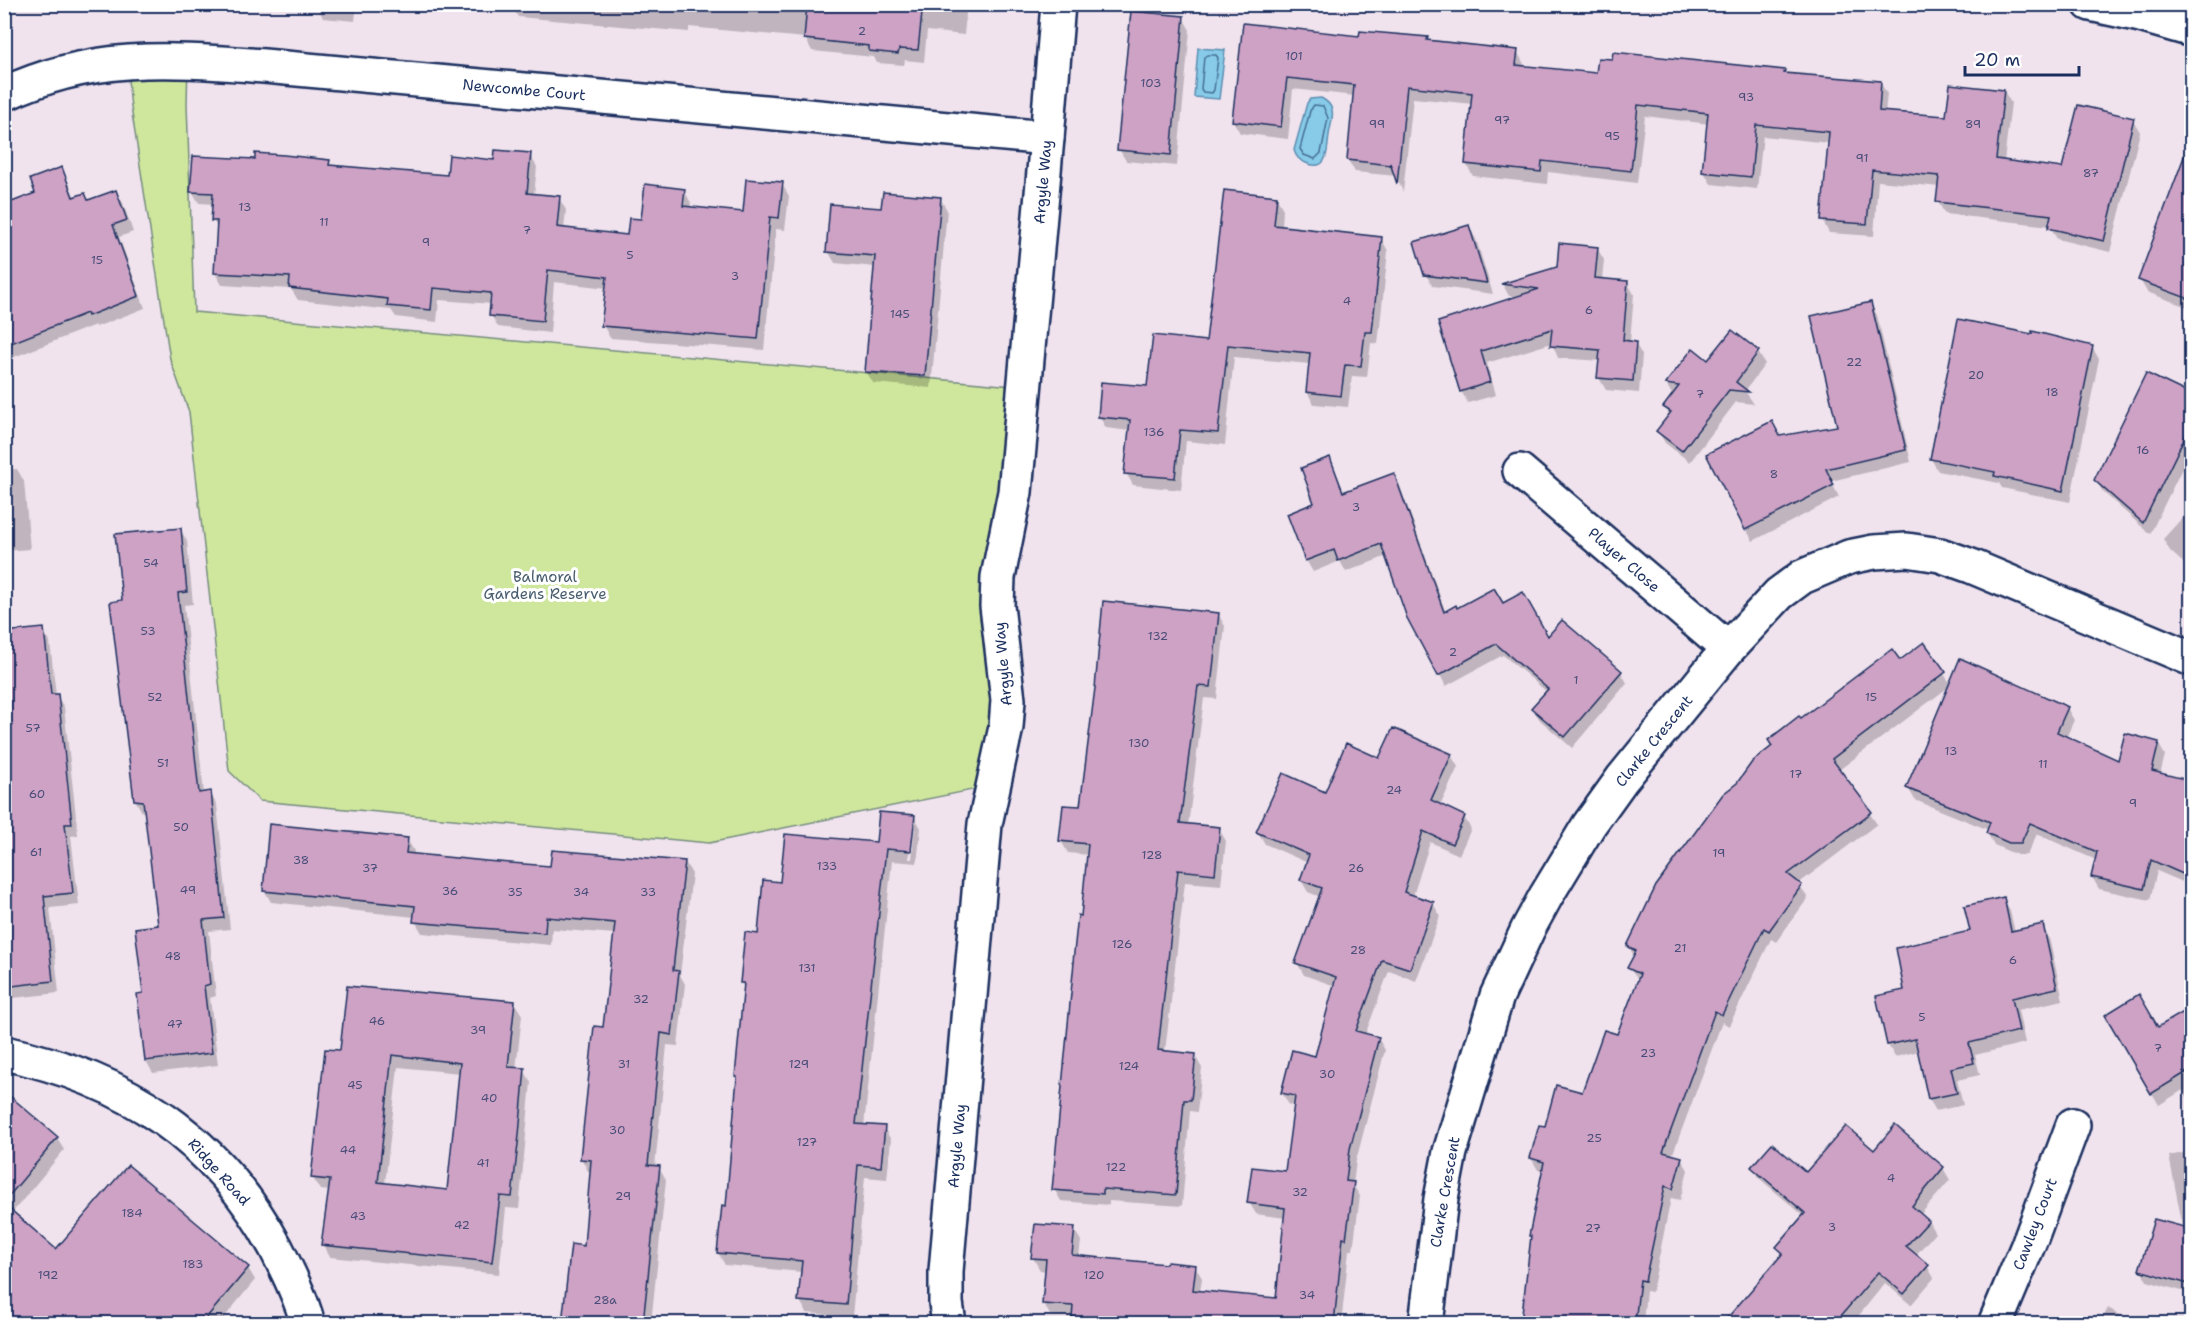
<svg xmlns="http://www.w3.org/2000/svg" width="2196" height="1328" viewBox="0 0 2196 1328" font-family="'Shantell Sans',sans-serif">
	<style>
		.green { fill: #cfe79d; stroke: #758b7e; stroke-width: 1.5 }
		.water { fill: #87cbe8; stroke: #5c8db1; stroke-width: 1.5 }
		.shadow { fill: #0003; fill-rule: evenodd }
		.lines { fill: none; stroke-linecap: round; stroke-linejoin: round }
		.shore { stroke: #466d95; stroke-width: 1.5 }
		.building { fill: #cda2c5; stroke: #1b2f5e; stroke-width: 1.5; fill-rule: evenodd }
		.minor-casing { stroke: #1b2f5e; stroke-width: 38 }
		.minor { stroke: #fff; stroke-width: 33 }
		.labels { text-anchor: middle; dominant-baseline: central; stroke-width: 6; stroke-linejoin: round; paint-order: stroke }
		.number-label { font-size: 12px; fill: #484c78 }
		.street-label { font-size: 15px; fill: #1b2f5e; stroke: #fff }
		.park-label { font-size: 15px; fill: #485d6e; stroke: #fff }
	</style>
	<rect width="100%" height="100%" fill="#f0e3ee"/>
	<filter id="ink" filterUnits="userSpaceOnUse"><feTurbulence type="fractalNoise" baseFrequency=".0167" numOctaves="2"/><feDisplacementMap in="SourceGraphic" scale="12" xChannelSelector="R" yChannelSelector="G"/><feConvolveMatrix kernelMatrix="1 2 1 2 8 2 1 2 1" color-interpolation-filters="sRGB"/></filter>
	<g filter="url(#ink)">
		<path class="green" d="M126 61H188L187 104 194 312 1024 387 992 786 709 843 260 801 229 771 189 412 170 359 131 107Z"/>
		<g class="water">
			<path d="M1198 48 1225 50 1219 99 1194 97Z"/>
			<path d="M1321 98C1339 107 1331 120 1329 135 1327 149 1329 173 1306 163 1299 160 1296 157 1294 150L1307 103 1310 99Z"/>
		</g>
		<g class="shadow">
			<path d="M4 4H14L4 10Z"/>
			<path d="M316 4H357L355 21 323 18Z"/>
			<path d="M420 4H456V8Z"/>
			<path d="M967 4 964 35 927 31 924 62 905 60 904 65 877 63 874 57 812 51 805 38 689 27V32L518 17 511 5Z"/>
			<path d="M1183 18 1190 30 1177 166 1126 161 1119 149Z"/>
			<path d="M1244 25 1361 37 1427 39 1429 42 1517 51 1524 64 1523 67 1597 75 1784 71 1786 75 1880 82 1887 94 1885 113 1947 118 2004 91 2011 103 2004 162 2063 170 2133 120 2140 132 2110 252 2057 239 2050 226 1945 214 1938 202 1940 187 1878 181 1874 236 1829 233 1822 220 1829 143 1763 136 1757 189 1711 184 1704 172 1709 124 1645 116 1637 183 1548 172 1547 184 1473 176 1466 164 1473 104 1413 98 1403 192 1396 176 1355 172 1348 160 1355 96 1293 89 1288 139 1240 133 1233 121Z"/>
			<path d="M2190 145 2192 146V309L2147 292 2140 280Z"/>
			<path d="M530 155 537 167 534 195 559 198 566 210 564 229 628 236 642 220 684 190 691 203 690 209 744 213 782 184 789 196 785 230 776 229 764 350 610 338 603 325 607 288 554 282 550 333 498 327 491 315 492 304 439 300 437 322 396 317 391 310 298 300 291 289 222 285 215 273 218 229 213 221 214 204 199 203 192 191 329 162 332 167 448 177 496 162Z"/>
			<path d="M62 169 75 198 88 201 116 191 123 203 133 232 119 237 145 308 96 327 95 325 4 361V207L37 194Z"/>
			<path d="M1276 197 1283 209 1282 228 1381 238 1388 251 1378 344 1371 343 1367 377 1352 376 1348 407 1314 404 1307 392 1310 364 1234 357 1225 445 1186 441 1181 490 1133 485 1126 473 1130 431 1106 428 1099 416 1149 388 1207 343Z"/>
			<path d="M940 198 947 210 931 388 873 383 866 371 875 267 835 263 828 251 883 210Z"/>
			<path d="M1469 227 1476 239 1493 294 1433 286 1425 274Z"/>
			<path d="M1597 248 1604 260 1602 280 1627 282 1634 294 1630 342 1635 343 1642 355 1639 393 1606 390 1599 378 1601 361 1558 358 1552 343 1487 363 1496 395 1468 403 1461 391 1440 323 1519 297 1509 296 1503 285 1559 268Z"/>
			<path d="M1870 303 1877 315 1911 462 1831 481 1839 497 1753 541 1746 529 1780 437 1839 427Z"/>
			<path d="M1732 332 1758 352 1765 364 1745 391 1754 404 1736 402 1690 462 1665 443 1658 431 1670 416 1665 407 1673 396 1666 384 1693 350 1709 362Z"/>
			<path d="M2092 347 2099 359 2070 502 2002 488 1999 483 1938 471 1931 459Z"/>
			<path d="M2192 416V448L2150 534 2103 492 2096 480Z"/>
			<path d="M1329 459 1345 493 1393 475 1400 486 1446 613 1502 605 1548 638 1621 672 1627 683 1572 748 1540 720 1533 709 1547 692 1503 655 1446 686 1408 617 1387 556 1346 572 1340 561 1313 572 1306 560 1289 515 1316 504Z"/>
			<path d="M17 469 24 481 30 549 4 551V470Z"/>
			<path d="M2192 507V567L2190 569 2170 551 2163 539Z"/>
			<path d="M180 529 187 541 193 604 184 605 204 794 210 793 217 805 230 929 209 931 216 996 210 998 218 1065 153 1073 146 1061 139 995 145 994 159 926 146 812H142L135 800 123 602Z"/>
			<path d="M1218 614 1225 626 1217 699 1204 698 1188 826 1219 829 1226 841 1221 885 1185 882 1165 1052 1195 1056 1202 1068 1197 1112 1190 1111 1182 1206 1109 1201V1205L1061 1201 1054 1189 1089 855 1068 853 1061 841 1081 808Z"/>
			<path d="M43 630 50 642 56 695 64 707 78 835 71 836 79 905 50 908 59 993 4 999V634Z"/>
			<path d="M1923 645 1951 684 2067 708 2074 720 2066 738 2119 762 2158 743 2165 755 2160 775 2192 782V886L2157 871 2150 900 2099 889 2092 877 2096 860 2037 834 2027 855H2017L1994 845 1987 833 1989 830 1915 800 1908 788 1950 686 1839 770 1877 824 1798 884 1808 898 1776 942 1771 939 1729 1026 1722 1022 1672 1156 1681 1158 1688 1170 1680 1200 1671 1198 1652 1292 1646 1291 1643 1324H1523L1533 1239 1530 1235 1543 1171 1538 1170 1531 1158 1546 1128 1583 1093 1618 1036 1639 981 1629 968 1635 957 1628 946 1738 784 1773 747 1800 720 1899 662Z"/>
			<path d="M1451 755 1458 767 1440 806 1464 817 1471 829 1459 855 1430 842 1413 896 1433 903 1440 916 1416 981 1389 971 1365 1035 1378 1038 1385 1050 1356 1161 1353 1185 1360 1196 1353 1250H1349L1342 1316 1347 1324H1077L1074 1317 1050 1315 1043 1303 1046 1271 1040 1270 1033 1258 1074 1229 1081 1241 1079 1257 1195 1266 1202 1278 1200 1292 1277 1300 1285 1218 1256 1214 1249 1202 1286 1172 1295 1106 1289 1105 1282 1093 1316 1058 1335 986 1304 975 1297 963 1320 897 1308 892 1301 880 1308 863 1265 844 1258 832 1326 794 1380 760Z"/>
			<path d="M914 816 921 828 917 863 892 861 864 1126 884 1128 891 1140 887 1179 865 1177 852 1317 807 1313 800 1301 802 1272 725 1265 718 1253 728 1207 745 989 741 983 782 883 877 844ZM912 826H915L912 859H909Z"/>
			<path d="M407 839 414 851 413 855 551 868 685 862 692 874 680 975 685 984 678 1046 667 1045 655 1167 659 1168 666 1180 651 1324H564L572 1246 585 1247 592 1171H588L581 1158 605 1029 615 934 552 929 551 945 422 933 415 921V917L271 902 264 890Z"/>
			<path d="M2003 899 2010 911 2015 932 2042 926 2049 938 2063 1000 2018 1010 2025 1043 1975 1055 1980 1075 1957 1080 1963 1105 1936 1111 1929 1099 1919 1051 1895 1057 1888 1045 1906 991 1971 933Z"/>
			<path d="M515 1003 522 1015 516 1069 524 1070 531 1082 519 1209 506 1208 499 1274 330 1257 323 1245 330 1191 320 1190 313 1178 342 1052ZM398 1067 460 1073 448 1192 385 1184Z"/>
			<path d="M2192 1009V1105L2183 1090 2159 1105 2107 1015 2157 1029Z"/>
			<path d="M4 1101 57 1138 64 1150 12 1213 56 1251 128 1167 248 1268 255 1280 219 1324H4Z"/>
			<path d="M2192 1151V1294L2147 1281 2141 1270 2183 1228 2169 1156Z"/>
			<path d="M1874 1152 1943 1168 1950 1180 1920 1215 1928 1221 1935 1233 1915 1256 1927 1266 1934 1278 1911 1305 1885 1283 1852 1324H1725L1782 1256 1778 1247 1804 1216 1760 1179 1753 1167 1806 1174Z"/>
			<path d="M2108 1308 2137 1324H2100Z"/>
			<path d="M376 1319 423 1324H376Z"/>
		</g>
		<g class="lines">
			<g class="shore">
				<path d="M1207 55H1216L1218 58 1214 90 1212 93 1203 92 1201 89 1204 57Z"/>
				<path d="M1314 105 1323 106 1328 118 1321 153 1315 159 1304 155 1300 149 1310 111Z"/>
			</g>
		</g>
		<g class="building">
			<path d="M807 4H923L918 50 899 49 898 54 869 51V46L804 39Z"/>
			<path d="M1131 11 1184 16 1171 155 1117 150Z"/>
			<path d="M1243 23 1359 36 1360 31 1428 37 1427 40 1518 50 1516 65 1596 73 1598 58 1612 59 1613 52 1785 70 1784 73 1881 81 1879 111 1946 116 1950 84 2004 90 1996 159 2062 168 2078 105 2134 118 2104 241 2048 228 2051 215 1936 202 1939 176 1872 170 1867 224 1821 221 1829 132 1756 125 1751 177 1702 172 1708 113 1638 105 1631 171 1542 161 1541 172 1465 164 1472 93 1407 86 1397 184 1390 163V165L1347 160 1354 85 1287 78 1281 127 1232 121Z"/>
			<path d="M2188 146H2192V300L2138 280Z"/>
			<path d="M495 150 531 153 527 193 560 196 557 227 627 235 629 218 641 219 645 184 685 189 683 206 743 212 746 179 783 182 779 218 770 217 758 339 601 326 607 277 548 270 543 321 489 316 491 293 433 288 431 310 387 306 388 299 289 288 290 277 214 273 217 221H211L213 193 190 192 193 156 255 159V153L284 155 330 160 329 165 447 175 449 155 494 160Z"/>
			<path d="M62 167 73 197 85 193 88 200 116 190 127 220 113 225 139 296 88 316 87 313 4 346V205L35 193 30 179Z"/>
			<path d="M1224 190 1277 196 1274 225 1382 237 1372 332H1365L1361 366 1345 365 1341 396 1306 392 1310 353 1228 345 1218 433 1180 430 1175 478 1124 474 1130 420 1098 417 1101 382 1147 386 1153 335 1206 341Z"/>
			<path d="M883 192 941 197 925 376 865 372 875 256 826 252 830 204 881 208Z"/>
			<path d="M1469 225 1487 283 1424 275 1414 242Z"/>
			<path d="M1559 243 1598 247 1595 278 1628 281 1623 340 1636 342 1633 381 1597 378 1600 350 1550 346 1552 329 1481 351 1490 382 1460 392 1438 322 1539 289 1501 284 1557 267Z"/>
			<path d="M1871 302 1906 450 1826 469 1834 485 1745 530 1706 454 1772 421 1780 436 1837 426 1811 316Z"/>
			<path d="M1958 319 2032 334V331L2093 346 2063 491 1994 476 1995 472 1930 459Z"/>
			<path d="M1732 330 1759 351 1736 382 1749 392 1729 390 1682 451 1656 431 1671 412 1663 407 1679 386 1665 384 1693 348 1708 360Z"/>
			<path d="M2146 373 2192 395V422L2143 523 2094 480Z"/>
			<path d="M1330 457 1343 492 1394 473 1444 612 1456 605 1457 608 1494 588 1503 603 1523 592 1548 636 1562 620 1622 671 1565 737 1531 708 1548 689 1496 644 1438 676 1407 618 1381 544 1338 561 1334 550 1305 561 1287 514 1314 503 1301 468Z"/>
			<path d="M181 528 187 592 178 593 192 726 199 793 211 791 224 918 203 920 210 984 204 986 212 1053 145 1061 137 994 143 993 135 928 158 925 143 801 134 800 110 602 122 600 115 534Z"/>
			<path d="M1103 601 1219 613 1211 687 1198 686 1180 823 1220 827 1215 874 1178 870 1158 1050 1196 1054 1191 1100H1184L1176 1195 1103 1189V1194L1052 1190 1074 962H1073L1078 915 1081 916 1088 844 1059 841 1063 805 1080 806 1095 688Z"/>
			<path d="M44 628 51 694H58L65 758 72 824H65L73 893 44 896 53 981 4 987V918L9 917 4 873V632Z"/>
			<path d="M1924 642 1946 672 1832 759 1872 812 1788 874 1802 885 1769 931 1764 928 1722 1015 1715 1011 1663 1152 1682 1157 1673 1189 1665 1186 1645 1281 1640 1280 1635 1323H1521L1531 1236H1529L1544 1162 1530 1158 1539 1125 1545 1126 1556 1085 1582 1092 1604 1030 1617 1034 1640 974 1627 968 1636 951 1627 946 1656 886 1723 794 1737 783 1752 762 1772 746 1768 740 1799 716 1801 718 1892 649 1900 660Z"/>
			<path d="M1960 658 2068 707 2057 732 2118 760 2125 733 2159 742 2152 771 2192 781V878L2151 860 2144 889 2091 877 2097 852 2030 823 2021 843H2009L1986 833 1990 822 1906 788Z"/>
			<path d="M1393 728 1452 754 1431 800 1465 816 1452 844 1423 831 1404 892 1434 902 1410 969 1382 960 1356 1031 1379 1037 1350 1149 1346 1181 1354 1182 1346 1239 1343 1238 1334 1323H1136L1072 1317 1073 1306 1042 1304 1046 1259 1031 1258 1035 1224 1075 1227 1072 1255 1166 1264 1167 1262 1196 1265 1193 1290 1276 1298 1285 1208 1247 1203 1252 1167 1285 1171 1295 1096 1281 1093 1292 1050 1315 1056 1336 977 1295 963 1322 888 1300 880 1309 855 1256 832 1283 773 1325 792 1346 743 1379 758Z"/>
			<path d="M879 812 915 815 911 851 886 849 856 1124 885 1126 881 1167 858 1165 846 1305 798 1301 802 1261 717 1253 722 1205 726 1206 737 1077 735 1076 744 983H740L745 932 758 934 763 880 780 882 785 834 876 842Z"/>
			<path d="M269 824 408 838 406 853 486 861 550 866 552 850 685 861 673 970 679 971 672 1035 661 1033 648 1165 660 1166 643 1323H562L571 1244 584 1246 591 1160 580 1159 594 1026 603 1027 615 923 546 917 545 933 480 928 413 922 415 906 263 891Z"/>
			<path d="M2004 897 2011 931 2043 924 2057 988 2012 998 2019 1031 1969 1043 1974 1063 1951 1068 1957 1093 1928 1099 1915 1039 1887 1045 1876 996 1904 990 1896 948 1970 931 1964 906Z"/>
			<path d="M347 986 515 1001 508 1067 525 1068 519 1135 512 1197 500 1196 492 1262 321 1245 330 1180 311 1178 325 1049 340 1050ZM392 1055 460 1063 447 1190 378 1182Z"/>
			<path d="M2139 994 2158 1027 2192 1007V1069L2151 1094 2105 1015Z"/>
			<path d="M4 1091 58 1137 4 1202Z"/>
			<path d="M1895 1125 1944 1167 1912 1206 1929 1221 1906 1246 1929 1265 1904 1294 1878 1272 1835 1323H1723L1783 1253 1776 1247 1805 1213 1751 1167 1772 1143 1806 1172 1846 1126 1874 1150Z"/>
			<path d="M128 1165 249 1267 202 1323H4V1204L56 1249Z"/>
			<path d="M2154 1219 2192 1229V1285L2139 1270Z"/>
		</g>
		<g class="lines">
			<g class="minor-casing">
				<g id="minor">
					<path d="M2090 4 2140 15 2192 30"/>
					<path d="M4 94C94 52 170 59 264 66L1047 138"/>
					<path d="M1520 471 1728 649"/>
					<path d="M4 1053C125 1078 217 1138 276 1248 288 1272 301 1298 308 1324"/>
					<path d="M949 1324 946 1303V1271L985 824 1006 727 1008 700 997 606 998 577 1015 492 1047 138 1058 4"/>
					<path d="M1426 1324 1441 1199 1450 1152 1497 996 1528 929 1546 896 1589 825 1622 779 1728 649 1779 594 1802 577 1849 557 1874 552 1907 550 1940 555 1971 566 2192 659"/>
					<path d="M1995 1324 2031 1238 2073 1125"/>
				</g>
			</g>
			<use href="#minor" class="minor"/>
		</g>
	</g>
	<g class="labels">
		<g class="number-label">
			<text x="862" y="31">2</text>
			<text x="1294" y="56">101</text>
			<text x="1151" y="83">103</text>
			<text x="1746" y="97">93</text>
			<text x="1502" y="120">97</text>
			<text x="1377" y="124">99</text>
			<text x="1973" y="124">89</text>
			<text x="1612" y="136">95</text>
			<text x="1862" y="158">91</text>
			<text x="2091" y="173">87</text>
			<text x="245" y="207">13</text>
			<text x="324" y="222">11</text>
			<text x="527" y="230">7</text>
			<text x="426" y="242">9</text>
			<text x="630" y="255">5</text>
			<text x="97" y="260">15</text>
			<text x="735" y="276">3</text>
			<text x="1347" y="301">4</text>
			<text x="1589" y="310">6</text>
			<text x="900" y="314">145</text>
			<text x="1854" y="362">22</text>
			<text x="1976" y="375">20</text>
			<text x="2052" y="392">18</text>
			<text x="1700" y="394">7</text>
			<text x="1154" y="432">136</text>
			<text x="2143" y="450">16</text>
			<text x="1774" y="474">8</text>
			<text x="1356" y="507">3</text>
			<text x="151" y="563">54</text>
			<text x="148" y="631">53</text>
			<text x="1158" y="636">132</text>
			<text x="1453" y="652">2</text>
			<text x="1576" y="680">1</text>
			<text x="155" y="697">52</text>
			<text x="1871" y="697">15</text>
			<text x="33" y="728">57</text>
			<text x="1139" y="743">130</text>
			<text x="1951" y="751">13</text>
			<text x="163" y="763">51</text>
			<text x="2043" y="764">11</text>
			<text x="1796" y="774">17</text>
			<text x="1394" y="790">24</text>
			<text x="37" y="794">60</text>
			<text x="2133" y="803">9</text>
			<text x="181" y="827">50</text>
			<text x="36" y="852">61</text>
			<text x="1719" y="853">19</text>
			<text x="1152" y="855">128</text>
			<text x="301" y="860">38</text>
			<text x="827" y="866">133</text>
			<text x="370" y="868">37</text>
			<text x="1356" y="868">26</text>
			<text x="188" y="890">49</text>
			<text x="450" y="891">36</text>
			<text x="515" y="892">35</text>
			<text x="581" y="892">34</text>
			<text x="648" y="892">33</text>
			<text x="1122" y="944">126</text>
			<text x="1680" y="948">21</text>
			<text x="1358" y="950">28</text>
			<text x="173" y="956">48</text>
			<text x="2013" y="960">6</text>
			<text x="807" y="968">131</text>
			<text x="641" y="999">32</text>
			<text x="1922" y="1017">5</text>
			<text x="377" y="1021">46</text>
			<text x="175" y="1024">47</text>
			<text x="478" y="1030">39</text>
			<text x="2158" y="1048">7</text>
			<text x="1648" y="1053">23</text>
			<text x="624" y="1064">31</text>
			<text x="799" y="1064">129</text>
			<text x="1129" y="1066">124</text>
			<text x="1327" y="1074">30</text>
			<text x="355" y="1085">45</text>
			<text x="489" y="1098">40</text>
			<text x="617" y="1130">30</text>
			<text x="1594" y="1138">25</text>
			<text x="807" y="1142">127</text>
			<text x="348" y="1150">44</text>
			<text x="483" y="1163">41</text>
			<text x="1116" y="1167">122</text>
			<text x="1891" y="1178">4</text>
			<text x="1300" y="1192">32</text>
			<text x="623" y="1196">29</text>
			<text x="132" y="1213">184</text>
			<text x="358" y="1216">43</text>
			<text x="462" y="1225">42</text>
			<text x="1832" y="1227">3</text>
			<text x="1593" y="1228">27</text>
			<text x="193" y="1264">183</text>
			<text x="48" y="1275">192</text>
			<text x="1094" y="1275">120</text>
			<text x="1307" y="1295">34</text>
			<text x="605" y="1300">28a</text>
		</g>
		<g class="street-label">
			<text transform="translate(524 90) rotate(5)">Newcombe Court</text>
			<text transform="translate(1043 182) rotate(-85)">Argyle Way</text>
			<text transform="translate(1624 560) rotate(41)">Player Close</text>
			<text transform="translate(1003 664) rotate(-95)">Argyle Way</text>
			<text transform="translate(1654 741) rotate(-51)">Clarke Crescent</text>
			<text transform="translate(957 1146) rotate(-85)">Argyle Way</text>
			<text transform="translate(219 1172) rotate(48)">Ridge Road</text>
			<text transform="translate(1445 1192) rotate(-80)">Clarke Crescent</text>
			<text transform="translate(2035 1224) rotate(-69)">Cawley Court</text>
		</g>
		<g class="park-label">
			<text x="545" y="577">Balmoral<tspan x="545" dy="17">Gardens Reserve</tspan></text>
		</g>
	</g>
	<rect width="2196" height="1328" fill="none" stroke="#fff" stroke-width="24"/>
	<rect x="12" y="12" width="2172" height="1304" fill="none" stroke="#1b2f5e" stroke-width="2" filter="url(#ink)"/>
	<path d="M1965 66v9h114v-9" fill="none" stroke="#1b2f5e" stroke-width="3"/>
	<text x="1974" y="66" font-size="18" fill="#1b2f5e" stroke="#ffffff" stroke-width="4.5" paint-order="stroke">20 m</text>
</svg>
